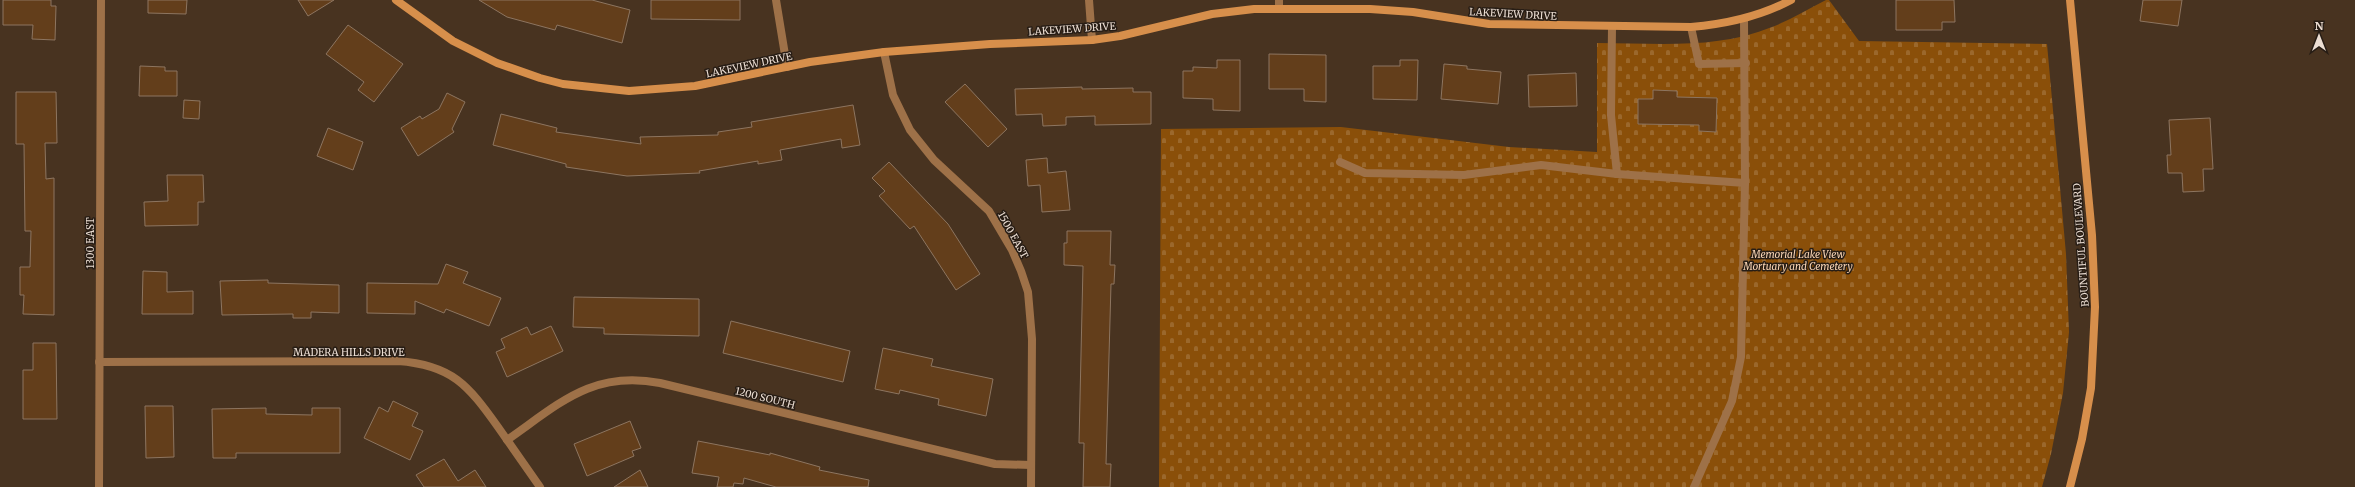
<svg xmlns="http://www.w3.org/2000/svg" width="2355" height="487" viewBox="0 0 2355 487" font-family="Merriweather,serif">
	<style>
		.cemetery { fill: url(#cemetery-stones) }
		.building { fill: #633e1b; stroke: #8d7560 }
		.lines { fill: none; stroke-linecap: round; stroke-linejoin: round }
		.lane { stroke: #9e7148; stroke-width: 8 }
		.street { stroke: #9e7148; stroke-width: 8 }
		.secondary { stroke: #d78f4b; stroke-width: 8 }
		.labels { text-anchor: middle; dominant-baseline: central; stroke-width: 3; stroke-linejoin: round; paint-order: stroke }
		.street-label { font-size: 10px; fill: #ecded3; stroke: #271d15 }
		.park-label { font-size: 10px; font-style: italic; fill: #fcd7b7; stroke: #271d15 }
	</style>
	<defs>
		<pattern id="cemetery-stones" width="16" height="16" patternUnits="userSpaceOnUse"><rect width="16" height="16" fill="#8a4f09"/><path d="M2 7V4a2 2 0 0 1 4 0v3zM10 15v-3a2 2 0 0 1 4 0v3z" fill="#9b682c"/></pattern>
	</defs>
	<rect width="100%" height="100%" fill="#483320"/>
	<path class="cemetery" d="M1826 0H1829L1859 41 2047 44 2066 254 2069 332 2063 393 2051 454 2042 487H1159L1161 129 1341 127 1509 147 1597 152V43C1655 43 1716 50 1772 27 1790 20 1808 9 1826 0Z"/>
	<g class="building">
		<path d="M3 0H51V6H56L55 40 32 39 33 25H3Z"/>
		<path d="M148 0H187L186 14 148 13Z"/>
		<path d="M298 0H334L308 16Z"/>
		<path d="M479 0H592L630 10 622 43 557 25 555 30 507 17Z"/>
		<path d="M651 0H740V20L651 19Z"/>
		<path d="M1896 0H1954L1955 22H1942V30H1896Z"/>
		<path d="M2143 0H2182L2178 26 2140 21Z"/>
		<path d="M348 25 403 64 374 102 358 90 364 82 326 54Z"/>
		<path d="M1269 54 1326 55V102L1304 101V89H1269Z"/>
		<path d="M1217 60H1240V111L1213 110V99L1183 98V71H1193V67L1217 68Z"/>
		<path d="M1400 60H1418L1417 100 1373 99V66H1400Z"/>
		<path d="M1444 64 1467 66V69L1501 72 1498 104 1441 99Z"/>
		<path d="M140 66 165 67V71H177V96H139Z"/>
		<path d="M1576 73 1577 106 1529 107 1528 75Z"/>
		<path d="M965 84 1007 129 988 147 945 102Z"/>
		<path d="M1082 87V89L1133 88V92H1151V124L1095 125V116L1066 117V125L1043 126 1042 114 1016 115 1015 89Z"/>
		<path d="M1653 90 1677 91V97L1717 98 1716 132 1699 131V125L1638 124V99H1653Z"/>
		<path d="M16 92H56L57 143H45L46 179 54 178V315L23 314 24 295H20V267H30L31 231H25L24 144H16Z"/>
		<path d="M447 93 465 102 452 129 454 132 418 156 401 128 420 116 422 119 439 109Z"/>
		<path d="M184 100 200 101 199 119 183 118Z"/>
		<path d="M853 105 860 145 842 148 841 139 780 150 782 160 758 164V161L699 171 700 173 627 176 566 167V164L493 145 501 114 557 128 556 132 641 144 640 137 718 135V132L752 127 751 122Z"/>
		<path d="M2210 118 2213 169H2203L2204 191 2183 192 2182 173H2168L2167 155H2171L2169 120Z"/>
		<path d="M328 128 363 142 353 170 317 156Z"/>
		<path d="M1047 158 1048 173 1066 171 1070 210 1042 212 1040 185 1028 186 1026 160Z"/>
		<path d="M889 162 948 224 980 274 956 290 914 226 910 229 879 196 885 191 872 178Z"/>
		<path d="M167 175H203L204 202H198V225L145 226 144 202 168 201Z"/>
		<path d="M1067 231H1111L1110 265H1115L1114 284H1111L1106 464H1111L1110 487H1083L1084 443H1079L1083 266 1064 265V243H1067Z"/>
		<path d="M446 264 468 272 463 283 501 298 489 326 446 309 444 313 415 301V314L367 313V283L438 284Z"/>
		<path d="M143 271 167 272V292L193 291V314H142Z"/>
		<path d="M268 280V283L339 285V313L311 312V318H293V314L222 315 220 281Z"/>
		<path d="M574 297 699 299V336L604 334V328L573 327Z"/>
		<path d="M731 321 850 351 843 382 723 353Z"/>
		<path d="M551 326 563 351 507 377 496 352 505 348 501 339 527 327 531 335Z"/>
		<path d="M33 343H56L57 419H23V370H33Z"/>
		<path d="M883 348 933 359 931 366 993 379 986 416 938 405 939 399 900 390 899 394 875 389Z"/>
		<path d="M393 401 418 413 412 426 423 431 410 460 364 438 379 407 388 412Z"/>
		<path d="M145 406H173L174 457 146 458Z"/>
		<path d="M266 408V414L312 415V408H340V453H236V458H213L212 409Z"/>
		<path d="M630 421 641 448 632 451 634 456 587 476 574 444Z"/>
		<path d="M698 441 770 455V453L820 467 819 470 869 480 868 487H776L744 478 743 484 734 483 733 487H717L719 477 692 473Z"/>
		<path d="M444 459 458 481 475 470 486 487H424L416 475Z"/>
		<path d="M640 470 648 487H614Z"/>
	</g>
	<g class="lines">
		<g class="lane">
			<path d="M1612 27 1611 115 1617 174"/>
			<path d="M1691 27 1699 64 1746 63"/>
			<path d="M1340 162 1365 173 1464 175 1541 165 1617 174 1745 183"/>
			<path d="M1694 487 1732 401 1741 357 1745 183 1744 19"/>
		</g>
		<g class="street">
			<path d="M776 0 787 67"/>
			<path d="M1089 0 1092 40"/>
			<path d="M1279 0V8"/>
			<path d="M884 52 893 95 910 130 934 160 989 211 1012 250 1021 271 1028 292 1032 339 1031 487"/>
			<path d="M99 362 398 361C452 365 468 385 498 427 512 447 526 467 540 487"/>
			<path d="M507 440C559 404 592 370 660 383L995 464 1031 465"/>
			<path d="M99 487 101 0"/>
		</g>
		<g class="secondary">
			<path d="M396 0 453 41 497 63 540 78 563 84 629 91 695 86 810 62 884 52 990 44 1092 40 1120 36 1212 14 1254 9H1370L1413 12 1489 24 1691 27C1727 24 1759 17 1791 0"/>
			<path d="M2070 0 2092 235 2095 307 2091 388 2082 439 2070 487"/>
		</g>
	</g>
	<g class="labels">
		<g class="street-label">
			<text transform="translate(1513 14) rotate(3)">LAKEVIEW DRIVE</text>
			<text transform="translate(1072 29) rotate(-4)">LAKEVIEW DRIVE</text>
			<text transform="translate(749 65) rotate(-12)">LAKEVIEW DRIVE</text>
			<text transform="translate(1013 235) rotate(61)">1500 EAST</text>
			<text transform="translate(90 243) rotate(-90)">1300 EAST</text>
			<text transform="translate(2081 245) rotate(-94)">BOUNTIFUL BOULEVARD</text>
			<text x="349" y="352">MADERA HILLS DRIVE</text>
			<text transform="translate(765 398) rotate(14)">1200 SOUTH</text>
		</g>
		<g class="park-label">
			<text x="1798" y="254">Memorial Lake View<tspan x="1798" dy="12">Mortuary and Cemetery</tspan></text>
		</g>
	</g>
	<g transform="translate(2319 36)" stroke="#271d15" stroke-width="3" paint-order="stroke">
	<path d="M0-3L7 15L0 10L-7 15Z" fill="#ecded3"/>
	<text y="-6" font-size="11" font-weight="bold" text-anchor="middle" fill="#ecded3">N</text>
	</g>
</svg>
